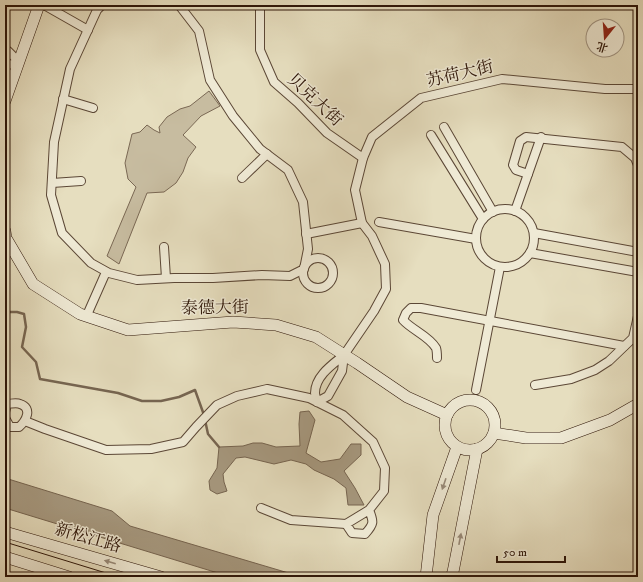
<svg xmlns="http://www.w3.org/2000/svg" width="643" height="582" viewBox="0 0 643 582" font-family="'IM FELL DW Pica','Noto Serif SC',serif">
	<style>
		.green { fill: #c7bca0; stroke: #7a6854 }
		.water { fill: #a79a81; stroke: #766551 }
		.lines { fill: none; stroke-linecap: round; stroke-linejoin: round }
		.stream { stroke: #766551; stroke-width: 2.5 }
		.street-casing { stroke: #5b4736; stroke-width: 10 }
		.secondary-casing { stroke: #2d1508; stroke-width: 12 }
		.street { stroke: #efead5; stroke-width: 8 }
		.secondary { stroke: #efead5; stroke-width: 11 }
		.tram { stroke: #2d1508; stroke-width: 1 }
		.oneway { fill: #988a79 }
		.labels { text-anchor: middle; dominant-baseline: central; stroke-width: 3; stroke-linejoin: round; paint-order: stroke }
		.street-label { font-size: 17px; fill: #2d1508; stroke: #efead5 }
	</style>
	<rect width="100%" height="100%" fill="#e6debf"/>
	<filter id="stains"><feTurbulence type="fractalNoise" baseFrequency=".005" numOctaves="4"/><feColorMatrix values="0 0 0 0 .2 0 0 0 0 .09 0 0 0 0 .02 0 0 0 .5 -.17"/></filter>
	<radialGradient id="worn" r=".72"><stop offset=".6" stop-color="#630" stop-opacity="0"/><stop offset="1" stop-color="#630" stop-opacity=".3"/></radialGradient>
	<path class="green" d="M209 91 220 106 201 116 183 135 196 147 188 158 183 172 176 183 164 192 147 193 119 264 107 256 136 187 128 179 125 163 132 134 140 132 147 125 154 130 160 133 159 127 167 117 180 109 190 106Z"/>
	<g class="water">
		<path d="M309 411 315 420 306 453 321 462 340 459 351 444H361V455L344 471 355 488 364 505H348L346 488 334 479 314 470 306 464 291 460 274 464 245 457 236 458 223 474 224 482 227 491 217 494 210 490 209 481 217 468 219 447 243 446 253 443H262L276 447 300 446 299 424 300 412Z"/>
		<path d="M5 478 112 511 130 526 302 577H231L5 508Z"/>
	</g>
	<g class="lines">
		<g class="stream">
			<path d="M5 312H17L24 314 26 327 22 347 36 362 40 379 118 393 142 401H161L179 397 195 390 204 415"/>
			<path d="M205 420 208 434 219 447"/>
		</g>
		<g class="street-casing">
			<g id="street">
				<path d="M44 5 88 30"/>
				<path d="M102 5 97 10 70 69 54 142 51 195 62 233 91 263 109 273 137 280 174 278H213L262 275 290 276 304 269 308 249 303 202 288 170 260 149 233 116 210 80 199 31 179 5"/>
				<path d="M260 5V50L274 82 298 103 327 133 363 158"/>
				<path d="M5 50 8 51 19 62"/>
				<path d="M5 66 19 62"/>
				<path d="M63 99 93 108"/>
				<path d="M444 127 493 212"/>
				<path d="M431 135 483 219"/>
				<path d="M528 174 516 170 513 165 520 141 526 137 622 147 635 158 638 165"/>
				<path d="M242 178 267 154"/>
				<path d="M52 183 81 181"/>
				<circle cx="505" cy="238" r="29"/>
				<path d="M515 211 541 137"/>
				<path d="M379 222 476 239"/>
				<path d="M534 233 638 252"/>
				<path d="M306 234 362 223"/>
				<path d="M164 247 166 278"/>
				<path d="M530 253 638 272"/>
				<circle cx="318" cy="273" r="15"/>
				<path d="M87 315 106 272"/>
				<path d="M344 355 374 311 386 289 385 264 372 236 362 223 355 190 363 158 372 137 421 98 502 79 605 89H638"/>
				<path d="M344 355 342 371 328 396 317 402C317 399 315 396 315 393 315 376 333 364 344 355Z"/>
				<path d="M437 358C437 355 437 351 436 348 429 336 412 330 403 320L406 313 411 308H421L624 346"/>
				<path d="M535 385 571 379 595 370 609 361 633 338 638 316"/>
				<path d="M476 390 500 267"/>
				<path d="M5 412 7 404C11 404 16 402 20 404 33 408 26 421 19 427H10L5 418"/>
				<path d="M25 421 45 429 106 450 151 449 183 442 196 427 217 405 237 396 267 389 309 398 343 415 373 442 385 468 384 491 369 510 346 524 352 533 365 534C374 524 374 522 369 510"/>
				<path d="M261 508 291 520 346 524"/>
			</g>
		</g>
		<g class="secondary-casing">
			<g id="secondary">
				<path d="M5 101 39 5"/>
				<path d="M5 231 6 238 33 284 80 314 128 330 233 322 276 325 316 337 357 363 407 397 447 415"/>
				<circle cx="470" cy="425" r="25"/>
				<path d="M494 433 526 438H561L610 420 638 404"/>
				<path d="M5 532 161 577"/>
				<path d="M5 557 69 577"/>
				<path d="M426 577 433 515 457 447"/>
				<path d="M451 577 453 572 477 449"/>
			</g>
		</g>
		<use href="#street" class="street"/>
		<use href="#secondary" class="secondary"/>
		<path class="tram" d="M5 542 119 577"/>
	</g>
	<defs><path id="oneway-solid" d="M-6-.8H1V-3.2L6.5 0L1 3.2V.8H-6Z"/></defs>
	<g class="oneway">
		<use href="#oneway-solid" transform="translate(444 484) rotate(109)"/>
		<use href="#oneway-solid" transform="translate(460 539) rotate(-79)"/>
		<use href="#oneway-solid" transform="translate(110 562) rotate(-164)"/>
	</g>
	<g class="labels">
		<g class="street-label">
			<text transform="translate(460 74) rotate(-13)">苏荷大街</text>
			<text transform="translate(315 100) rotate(43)">贝克大街</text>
			<text transform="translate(215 308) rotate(-1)">泰德大街</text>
			<text transform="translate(88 538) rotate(16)">新松江路</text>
		</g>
	</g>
	<rect width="643" height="582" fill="none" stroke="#e6debf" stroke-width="20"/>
	<rect x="6" y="6" width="631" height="570" fill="none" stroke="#2d1508" stroke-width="2"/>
	<rect x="10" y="10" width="623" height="562" fill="none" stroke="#2d1508"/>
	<g transform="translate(605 38) rotate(197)"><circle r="19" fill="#efead5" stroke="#a19583"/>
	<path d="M0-3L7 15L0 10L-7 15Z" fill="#8f2418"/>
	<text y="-6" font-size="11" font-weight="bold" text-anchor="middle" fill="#2d1508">北</text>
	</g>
	<path d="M497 556v6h68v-6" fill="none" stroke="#2d1508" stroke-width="2"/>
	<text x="503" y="556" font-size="12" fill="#2d1508" stroke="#efead5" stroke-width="3" paint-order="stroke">50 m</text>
	<rect width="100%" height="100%" filter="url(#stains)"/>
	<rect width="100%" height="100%" fill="url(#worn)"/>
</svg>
